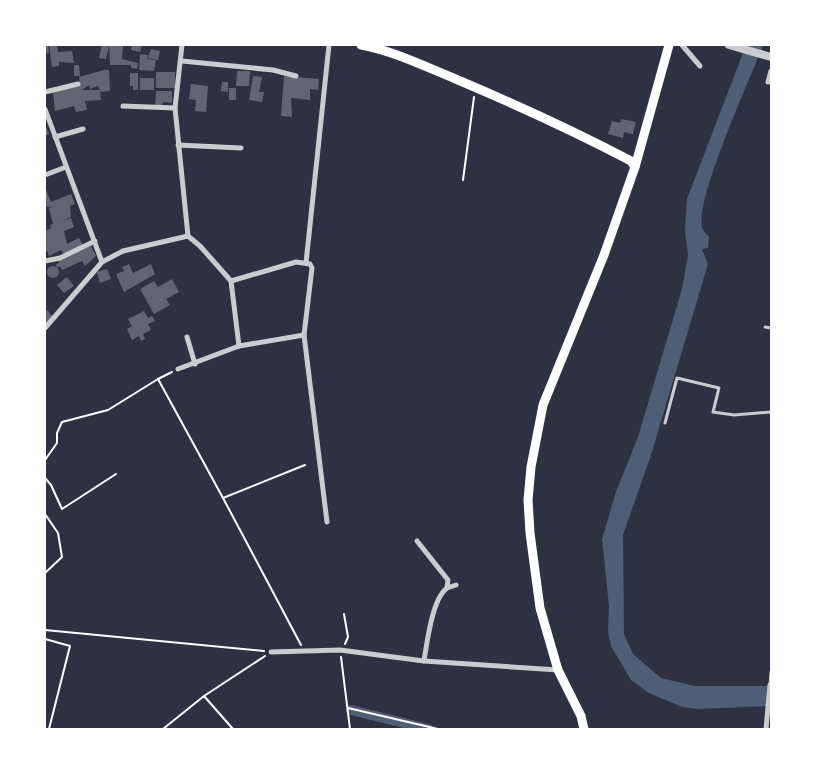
<svg xmlns="http://www.w3.org/2000/svg" width="816" height="774" viewBox="0 0 816 774" font-family="Barlow,sans-serif">
	<style>
		.water { fill: #4f5d75 }
		.lines { fill: none; stroke-linecap: round; stroke-linejoin: round }
		.canal { stroke: #4f5d75; stroke-width: 10 }
		.building { fill: #626471 }
		.path { stroke: #fff; stroke-width: 2 }
		.service { stroke: #caccd0; stroke-width: 3 }
		.minor { stroke: #caccd0; stroke-width: 5 }
		.tertiary { stroke: #caccd0; stroke-width: 8 }
		.secondary { stroke: #fff; stroke-width: 9 }
	</style>
	<rect width="100%" height="100%" fill="#2d3142"/>
	<path class="water" d="M746 45H763C750 80 696 196 702 227 703 231 705 233 709 236L708 248 702 249 708 264 651 455 623 535 624 634 633 654 661 678 695 686H771V706L697 709 682 707 649 693 631 680 611 646 608 632 609 606 602 539 616 492 638 437 682 289 688 255 685 231 687 199Z"/>
	<g class="lines">
		<path class="canal" d="M351 710 428 729"/>
	</g>
	<g class="building">
		<path d="M45 45H48L49 53 45 54Z"/>
		<path d="M49 45H57L58 52 72 51 74 63 59 62V66L52 67Z"/>
		<path d="M102 45H109L106 59 99 58Z"/>
		<path d="M109 45H123L122 59 138 63 137 69 131 68V65H110Z"/>
		<path d="M132 45H142L140 52 131 50Z"/>
		<path d="M151 49 160 51 158 60 148 58Z"/>
		<path d="M140 54 148 55 147 59 156 60 154 71 139 70Z"/>
		<path d="M74 65H79L80 76H74Z"/>
		<path d="M104 70H109L110 91 101 92 98 86 90 89 89 85 82 90H100L101 100 85 101 87 110 76 112 74 106 55 111 53 92 80 86 79 77Z"/>
		<path d="M237 71H250L249 86H236Z"/>
		<rect x="156" y="72" width="19" height="16"/>
		<path d="M130 73H138V90H133V86H130Z"/>
		<path d="M253 76 262 77 259 92H264L262 102 249 100Z"/>
		<path d="M284 76 319 79 318 90 310 89V100L291 98 292 117 281 116Z"/>
		<rect x="140" y="78" width="14" height="12"/>
		<path d="M222 82H228V92L221 91Z"/>
		<path d="M191 84 208 86 206 112 195 111 196 100 189 99Z"/>
		<rect x="229" y="88" width="7" height="12"/>
		<path d="M156 91H172V103L163 102 162 107 155 106Z"/>
		<path d="M621 119 636 122 633 134 624 132 623 138 608 134 612 121 620 123Z"/>
		<path d="M45 124 49 134 45 136Z"/>
		<path d="M45 187 51 202 71 194 75 204 70 206 71 217 61 221 71 218 74 227 64 231 67 244 79 238 83 245 64 255 61 250 49 256 47 251H45V231L51 228 50 225 53 224 49 208 53 207H47L45 202Z"/>
		<path d="M91 246 96 256 85 266 82 261 62 270 60 266 57 268 56 264 59 263 58 260Z"/>
		<path d="M129 264 133 273 151 264 155 274 124 292 116 274 124 271 122 267Z"/>
		<circle cx="53" cy="272" r="6"/>
		<path d="M107 269 111 279 100 283 97 272Z"/>
		<path d="M67 277 74 286 64 293 57 285Z"/>
		<path d="M172 279 179 292 166 299 170 305 154 314 140 289 154 281 158 287Z"/>
		<path d="M45 308 53 317 46 324 45 323Z"/>
		<path d="M144 311 148 318 152 316 155 321 148 324 151 330 143 334 145 339 141 341 139 336 132 340 127 329 132 326 128 319Z"/>
	</g>
	<g class="lines">
		<g class="path">
			<path d="M463 180 474 97"/>
			<path d="M158 379 172 372"/>
			<path d="M45 460 57 443V433L62 422 108 410 158 379 223 498"/>
			<path d="M45 478 51 485 62 509 116 474"/>
			<path d="M45 514 58 533 62 557 45 573"/>
			<path d="M344 614 348 637 345 644"/>
			<path d="M45 630 264 651"/>
			<path d="M45 639 70 646 49 729"/>
			<path d="M301 645 223 498 305 465"/>
			<path d="M341 657 350 729"/>
			<path d="M204 696 233 729"/>
			<path d="M348 708 438 729"/>
			<path d="M163 729 204 696 265 656"/>
		</g>
		<g class="service">
			<path d="M765 327 771 328"/>
			<path d="M665 423 677 378 719 388 713 412 734 415 771 412"/>
			<path d="M770 685 771 672"/>
		</g>
		<g class="minor">
			<path d="M682 45 700 66"/>
			<path d="M182 61 273 70 296 76"/>
			<path d="M768 82 771 71"/>
			<path d="M45 92 78 84"/>
			<path d="M123 106 175 108"/>
			<path d="M45 109 102 262"/>
			<path d="M55 137 83 129"/>
			<path d="M178 145 241 148"/>
			<path d="M45 175 66 167"/>
			<path d="M45 261 60 258 95 241"/>
			<path d="M306 263 329 45"/>
			<path d="M231 281 296 262 310 264 312 268 304 335 327 522"/>
			<path d="M45 328 102 262 123 251 188 236"/>
			<path d="M187 337 195 364"/>
			<path d="M239 346 304 335"/>
			<path d="M178 369 239 346 231 281 200 246 188 236 175 108 182 45"/>
			<path d="M417 541 448 580 447 588C432 599 427 643 424 661"/>
			<path d="M447 588 456 585"/>
			<path d="M271 652 340 650 424 661 558 670"/>
			<path d="M766 729 770 685"/>
		</g>
		<path class="tertiary" d="M729 45 771 57"/>
		<g class="secondary">
			<path d="M361 45C394 51 426 67 458 80 517 105 574 131 631 161L635 167"/>
			<path d="M584 729 581 716 558 670 540 608 530 533 528 500 531 467 543 405 604 255 635 167 669 45"/>
		</g>
	</g>
	<rect width="816" height="774" fill="none" stroke="#ffffff" stroke-width="92"/>
</svg>
